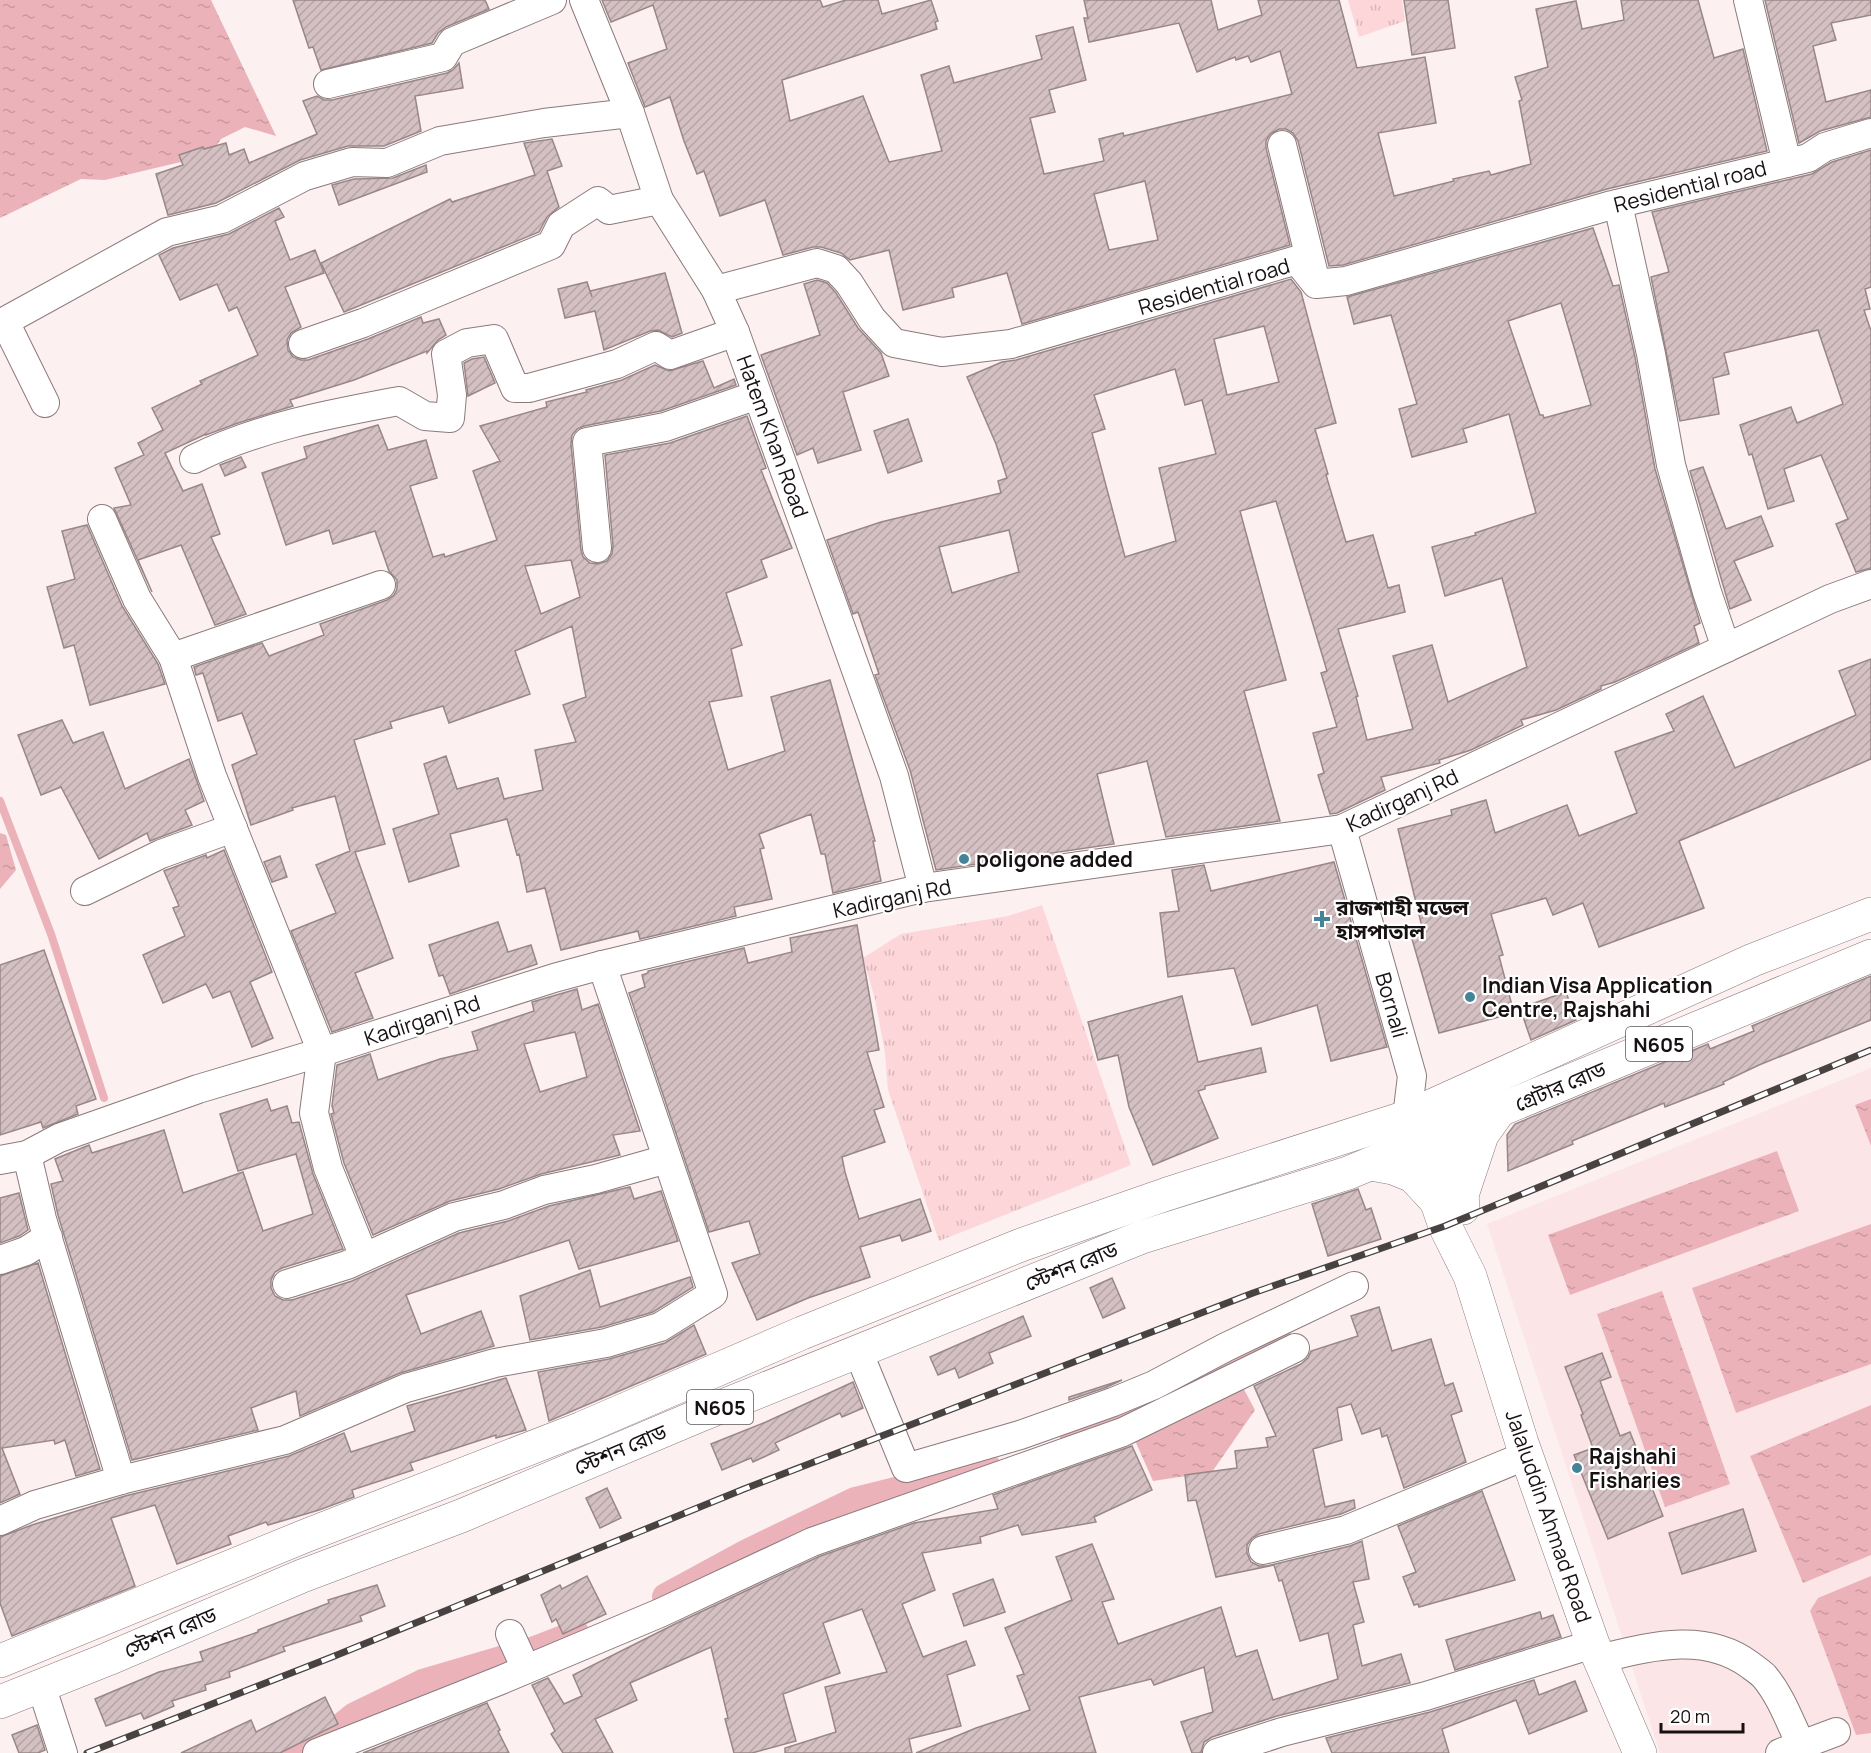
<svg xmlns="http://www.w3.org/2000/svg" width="1871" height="1753" viewBox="0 0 1871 1753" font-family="Manrope,'Noto Sans Bengali',sans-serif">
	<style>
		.built { fill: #fce5e7 }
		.grass { fill: url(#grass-tufts) }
		.water { fill: url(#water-ripples) }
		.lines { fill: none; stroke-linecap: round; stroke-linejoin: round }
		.stream { stroke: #ebb3b9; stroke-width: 8 }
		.canal { stroke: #ebb3b9; stroke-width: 28 }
		.building { fill: url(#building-hatch); stroke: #998788; stroke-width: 1.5; fill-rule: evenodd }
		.street-casing { stroke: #8b7a7b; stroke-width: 30 }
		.secondary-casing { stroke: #8b7a7b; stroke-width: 34 }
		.highway-casing { stroke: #8b7a7b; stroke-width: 34 }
		.street { stroke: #fff; stroke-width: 28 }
		.secondary { stroke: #fff; stroke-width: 33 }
		.highway { stroke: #fff; stroke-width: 33 }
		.rail-casing { stroke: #494243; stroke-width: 7 }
		.rail { stroke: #fff; stroke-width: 4.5; stroke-dasharray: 14; stroke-linecap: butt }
		.poi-dot { fill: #448398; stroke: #fff; stroke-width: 2 }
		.labels { text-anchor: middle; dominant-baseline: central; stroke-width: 4.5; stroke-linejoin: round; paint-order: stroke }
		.shield { fill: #fff; stroke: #5d5859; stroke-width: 1.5 }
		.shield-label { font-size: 20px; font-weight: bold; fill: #171112 }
		.street-label { font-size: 21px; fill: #171112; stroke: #fff }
		.poi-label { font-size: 21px; font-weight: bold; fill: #171112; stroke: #fff; text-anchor: start }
	</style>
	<defs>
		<pattern id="grass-tufts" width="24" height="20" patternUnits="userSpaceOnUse" patternTransform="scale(1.5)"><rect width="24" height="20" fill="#fdd6d9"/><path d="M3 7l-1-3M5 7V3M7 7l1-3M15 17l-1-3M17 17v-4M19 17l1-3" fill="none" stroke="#d8b7b9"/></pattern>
		<pattern id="water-ripples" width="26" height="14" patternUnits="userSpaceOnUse" patternTransform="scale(1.5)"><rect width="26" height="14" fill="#ebb3b9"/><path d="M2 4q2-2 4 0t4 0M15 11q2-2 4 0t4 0" fill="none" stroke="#c9999e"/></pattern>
		<pattern id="building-hatch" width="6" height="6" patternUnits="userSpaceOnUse" patternTransform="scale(1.5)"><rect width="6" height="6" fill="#d4c0c2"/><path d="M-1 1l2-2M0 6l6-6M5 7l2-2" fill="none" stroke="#b5a4a6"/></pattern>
	</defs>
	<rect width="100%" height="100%" fill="#fcf0f1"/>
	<path class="built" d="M1871 1068V1753H1660L1487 1224Z"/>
	<g class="grass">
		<path d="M1348 0H1402L1405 21 1359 37Z"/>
		<path d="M1042 905 1131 1165 939 1241 888 1090 885 1053 875 999 863 958 901 934 1008 916Z"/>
	</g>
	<g class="water">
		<path d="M0 0H211L276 136 245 127 221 139 210 155 105 180 81 179 0 218Z"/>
		<path d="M0 833 6 835 16 870 0 889Z"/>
		<path d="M1871 1099V1146L1855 1105Z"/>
		<path d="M1777 1151 1799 1211 1570 1295 1548 1235Z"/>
		<path d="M1871 1224V1364L1736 1413 1692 1288Z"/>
		<path d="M1662 1291 1730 1484 1665 1507 1597 1314Z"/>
		<path d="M1240 1382 1255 1410 1212 1472 1153 1481 1133 1436Z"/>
		<path d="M1871 1405V1555L1803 1583 1750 1456Z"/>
		<path d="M1871 1576V1733L1856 1735 1810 1611 1818 1598Z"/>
	</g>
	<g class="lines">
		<path class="stream" d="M0 801 51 934 104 1098"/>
		<g class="canal">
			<path d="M1074 1437 1163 1397 1277 1336"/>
			<path d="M666 1597 747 1553 855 1501 988 1468"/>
			<path d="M290 1753 325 1740 355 1716 423 1683 535 1650 576 1634"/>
		</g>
	</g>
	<g class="building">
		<path d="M293 0H485L489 9 446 27 438 33 432 43 321 70 313 47 309 48Z"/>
		<path d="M602 0H820L823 7 846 0H878L882 14 931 0 938 21 935 22 937 29 782 80 790 121 863 96 889 162 942 151 921 75 949 66 954 83 1042 59 1036 36 1073 27 1086 80 1049 90 1055 112 1030 118 1044 174 1104 161 1099 139 1123 133 1124 136 1292 94 1280 51 1251 62 1248 56 1236 60 1235 57 1197 72 1179 23 1089 42 1084 18H1088L1084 0H1211L1218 30 1262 15 1258 0H1339L1357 68 1425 57 1436 123 1378 133 1394 196 1454 181 1453 179 1489 171 1491 175 1531 164 1519 101 1522 100 1515 77 1548 67 1536 9 1576 1 1582 29 1624 20 1621 0H1698L1714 58 1743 49 1767 151 1607 189 1343 265 1329 266 1298 141 1293 133 1286 129H1279L1270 134 1266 141V148L1290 245 1022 324 1007 273 952 288 954 297 903 310 889 250 850 260 841 253 821 247H813L783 255 765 200 720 216 704 171 697 174 684 141 670 97 645 107 628 63 667 49 653 5 611 22ZM1145 181 1158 240 1109 250 1094 194Z"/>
		<path d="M1404 0H1448L1455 48 1412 55Z"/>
		<path d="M1765 0H1871V15L1831 23 1836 40 1813 46 1826 102 1871 90V117L1820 131 1799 143Z"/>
		<path d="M459 63 463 88 415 96 421 131 384 146H348L300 160 216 203 168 215 156 174 183 165 179 155 203 147 204 149 226 143 229 155 244 149 249 163 317 134 303 101 317 96 324 100H332L447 73 453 70Z"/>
		<path d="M552 139 562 166 547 171 559 207 547 217 539 232 344 312 321 263 450 199 452 202 535 175 524 143Z"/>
		<path d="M1871 150V287L1865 289 1870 309 1864 310 1871 331V568L1856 572 1836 524 1848 519 1821 455 1784 469 1794 501 1768 509 1752 454 1749 455 1740 425 1791 407 1797 423 1843 404 1818 330 1724 353 1729 374 1713 378 1719 414 1680 421 1651 277 1669 272 1652 212 1812 174 1832 162Z"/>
		<path d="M426 165 427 172 339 205 332 185 354 179 393 178Z"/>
		<path d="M279 208 284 217 275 221 290 260 315 250 324 273 285 287 301 327 291 333 287 340 288 350 293 357 301 360H308L368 339 421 317 423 323 439 319 446 335 438 340 427 353V351L354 380 290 400 293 406 238 423 206 435V434L165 453 183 491 202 484 220 534 211 537 246 614 215 625 181 545 138 560 152 592 114 508 131 505 115 468 144 455 138 443 163 430 152 408 202 384 200 381 258 355 237 307 229 311 217 284 180 300 159 255 173 248 229 234Z"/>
		<path d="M1593 228 1613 286 1619 285 1635 357 1655 469 1700 623 1694 626 1699 643 1615 682 1601 686V689L1556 710 1521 720 1523 725 1471 750 1439 760 1440 763 1381 777 1385 790 1337 813 1330 814 1318 775 1324 773 1313 733 1337 727 1321 673 1327 671 1276 501 1240 511 1286 680 1244 691 1280 821 1166 837 1147 761 1097 774 1114 844 936 870 910 770 875 675 879 674 858 612 853 614 827 540 881 522 1001 493 998 481 1007 478 996 444 967 377 1002 362 1016 360 1291 279 1301 292 1336 423 1315 429 1328 474 1326 475 1346 542 1373 535 1388 588 1399 585 1405 612 1338 629 1358 696 1356 697 1367 740 1413 729 1393 656 1432 645 1448 702 1527 667 1502 578 1445 596 1432 547 1476 535 1475 533 1536 513 1509 414 1463 429 1467 442 1412 457 1399 409 1417 404 1391 315 1354 324 1347 297ZM1561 303 1591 405 1544 418 1543 415H1540L1508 321ZM1264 326 1279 382 1227 395 1214 339ZM1175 369 1185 405 1202 400 1216 454 1159 468 1176 541 1125 557 1092 433 1105 429 1094 395ZM1009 530 1019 572 952 593 939 547Z"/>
		<path d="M665 273 682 333 672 337 658 330 650 331 604 350 595 311 565 318 558 289 587 282 592 297 590 291Z"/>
		<path d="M817 280 827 283 836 293 858 328 881 353 889 376 843 392 861 450 818 463 813 448 797 455 761 355 820 335 804 284Z"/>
		<path d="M484 357 495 383 468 396 464 363 472 359Z"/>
		<path d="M703 361 714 388 734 379 736 385 661 411 584 426 577 429 572 435 571 444 581 550 583 557 590 563 598 564 607 561 612 554 613 546 605 455 670 443 747 416 766 468 761 470 792 548 761 560 767 577 726 593 742 645 731 649 742 696 709 702 728 770 785 751 771 697 830 680 875 841H873L881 881 833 893 825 854H821L811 814 759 834 764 848 760 849 772 899 734 907 736 916 640 939 638 931 561 950 545 888 527 892 519 854 517 855 507 819 450 834 459 866 409 882 393 829 439 814 424 764 446 756 457 789 498 778 504 799 543 790 535 750 576 742 563 705 586 697 572 626 515 651 530 694 449 723 443 706 390 722 392 728 354 740 385 844 355 852 393 958 355 973 373 1018 332 1032 291 931 336 913 316 865 350 851 335 796 292 808 293 810 251 825 232 765 257 754 242 713 218 721 203 673 196 675 194 667 262 643 269 656 324 635 320 624 387 600 394 595 397 589V580L389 571 375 531 333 544 329 530 286 545 262 473 307 458 304 447 378 425 388 450 426 440 437 478 410 486 433 557 444 554 445 557 497 540 473 471 500 461 480 426 547 407 546 402 587 392 586 390 622 380 655 365 669 371ZM571 560 580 597 541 614 525 566Z"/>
		<path d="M908 419 922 461 888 473 874 431Z"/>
		<path d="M241 457 246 467 225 476 220 465Z"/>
		<path d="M1703 467 1726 529 1761 516 1773 546 1734 561 1751 600 1730 609 1690 471Z"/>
		<path d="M87 525 122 606 158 664 165 684 90 705 74 645 64 648 47 587 75 579 62 531Z"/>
		<path d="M1871 659V759L1679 841 1704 908 1599 947 1583 903 1553 915 1546 898 1491 914 1503 955 1499 956 1514 1013 1439 1033 1412 939 1424 935 1398 829 1452 815 1451 810 1486 800 1495 833 1567 805 1579 836 1637 813 1615 752 1674 731 1666 714 1703 696 1735 768 1856 715 1839 671Z"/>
		<path d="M62 720 73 743 103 732 125 789 189 759 204 801 185 810 192 825 150 841 147 833 99 859 61 787 41 795 18 735Z"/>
		<path d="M224 850 272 972 250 982 273 1038 252 1047 230 991 213 998 206 984 163 1003 143 955 185 936 173 908 179 906 164 871 206 855 207 858Z"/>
		<path d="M280 856 287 877 272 882 264 862Z"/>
		<path d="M1334 862 1387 1047 1331 1061 1317 1005 1252 1025 1234 968 1168 977 1160 913 1179 911 1172 870 1204 865 1211 891Z"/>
		<path d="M498 922 508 952 531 945 537 964 450 994 443 975 439 976 429 945Z"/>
		<path d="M857 925 879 1050 867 1052 884 1107 874 1110 885 1142 842 1157 845 1172 859 1219 920 1199 931 1231 902 1241 900 1235 860 1247 870 1277 808 1298 757 1320 732 1263 760 1254 749 1221 709 1232 629 993 645 987 642 975 648 973V971L744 948 748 963 792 952 790 938Z"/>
		<path d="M44 950 96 1099 76 1106 78 1114 43 1128 41 1122 0 1135V965Z"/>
		<path d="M1871 976V1020L1759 1065 1723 1082 1724 1084 1665 1107 1664 1103 1572 1141 1573 1144 1508 1171 1507 1135 1515 1124 1708 1044 1710 1049 1754 1031 1752 1026Z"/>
		<path d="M577 989 582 1010 598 1004 640 1131 613 1135 620 1155 541 1174 499 1189 450 1201 373 1235 344 1163 331 1114 334 1113 332 1106 337 1065 370 1054 378 1080 440 1059 478 1050 472 1032 534 1011 532 1002ZM575 1032 587 1077 540 1092 524 1044Z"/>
		<path d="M1566 992 1576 1020 1531 1040 1520 1008Z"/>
		<path d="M1182 996 1198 1062 1261 1048 1266 1072 1205 1086V1089L1198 1091 1218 1138 1153 1165 1129 1107 1118 1055 1098 1060 1088 1022Z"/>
		<path d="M267 1099 271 1111 287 1106 292 1123 299 1122 313 1174 343 1249 282 1268 275 1272 271 1280V1288L275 1296 283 1300H292L352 1281 459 1233 508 1221 549 1206 630 1187 634 1199 661 1191 678 1241 579 1269 569 1240 406 1295 421 1334 481 1311 494 1346 400 1373 300 1416 296 1391 251 1408 258 1430 132 1460 58 1215 51 1184 63 1181 55 1159 89 1145 92 1153 164 1130 183 1193 243 1172 263 1231 313 1214 296 1154 238 1171 220 1114Z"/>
		<path d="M1358 1189 1366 1210 1371 1208 1381 1239 1328 1256 1312 1204Z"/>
		<path d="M19 1193 28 1230 19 1236 0 1243V1198Z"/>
		<path d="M38 1263 100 1469 76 1476 65 1440 55 1444 54 1440 2 1448 20 1494 0 1503V1276Z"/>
		<path d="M590 1270 600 1307 690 1277 693 1287 653 1312 602 1327 530 1340 520 1296Z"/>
		<path d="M1112 1278 1125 1308 1103 1318 1090 1288Z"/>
		<path d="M1379 1307 1392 1351 1431 1339 1445 1386 1453 1383 1462 1411 1451 1415 1466 1462 1404 1488 1387 1435 1382 1437 1380 1428 1362 1434 1351 1404 1337 1408 1342 1440 1313 1449 1325 1507 1354 1500 1355 1508 1341 1514 1259 1534 1252 1538 1247 1545V1553L1251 1562 1259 1566H1267L1350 1546 1362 1541 1369 1579 1353 1582 1364 1622 1353 1625 1362 1666 1401 1654 1410 1683 1277 1716 1212 1737 1204 1742 1201 1753H1192L1181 1722 1213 1712 1204 1667 1154 1685 1151 1679 1079 1697 1096 1753H916L976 1728 1030 1710 1017 1676 1024 1674 1005 1628 1072 1600 1056 1557 1092 1544 1114 1599 1102 1602 1118 1644 1221 1607 1236 1657 1257 1650 1273 1700 1338 1679 1328 1633 1300 1641 1282 1580 1279 1581 1274 1565 1216 1577 1196 1500 1188 1501 1185 1475 1237 1468 1235 1451 1268 1447 1266 1438 1276 1436 1254 1386 1301 1364 1308 1358 1311 1351 1358 1336 1351 1316Z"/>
		<path d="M1023 1316 1031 1336 989 1353 993 1363 959 1378 955 1368 938 1375 930 1357Z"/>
		<path d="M694 1325 706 1354 549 1421 538 1372 609 1359 665 1343Z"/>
		<path d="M1602 1353 1611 1377 1600 1381 1620 1436 1630 1432 1663 1516 1608 1539 1574 1455 1593 1448 1581 1415 1583 1414 1565 1367Z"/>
		<path d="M506 1378 526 1430 496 1438V1435L410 1463 413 1470 352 1490 354 1497 319 1510 268 1525 266 1522 228 1536 231 1544 177 1564 155 1505 111 1518 135 1586 12 1636 0 1603V1537L32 1525 125 1496 289 1456 344 1433 351 1452 415 1431 407 1406Z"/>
		<path d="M1122 1380 1107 1387 1069 1400V1397Z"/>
		<path d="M853 1382 863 1408 842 1417 840 1413 775 1443 779 1450 753 1462 751 1458 722 1470 711 1444 766 1422Z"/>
		<path d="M1132 1446 1152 1490 1094 1517 1096 1522 1022 1535 1018 1525 980 1537 981 1543 922 1553 935 1590 902 1604 923 1657 966 1641 975 1665 947 1675 961 1726 909 1739 912 1753H785V1748L836 1732 825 1687 887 1672 862 1609 823 1623 840 1673 783 1694 796 1741 752 1753H734L725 1719 728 1718 711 1647 630 1683 637 1700 595 1719 613 1753H563L551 1734 555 1731 532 1685 548 1678 564 1704 582 1696 573 1675 675 1624 818 1557 914 1523 998 1509 993 1495Z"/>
		<path d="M607 1488 621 1518 600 1528 586 1498Z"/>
		<path d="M1482 1491 1515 1580 1419 1607 1418 1604 1414 1605 1403 1577 1416 1572 1398 1526Z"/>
		<path d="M1743 1509 1756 1551 1682 1574 1669 1533Z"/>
		<path d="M587 1576 606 1614 563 1634 556 1619 552 1622 541 1595 560 1585 562 1589Z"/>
		<path d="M993 1579 1005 1612 964 1626 953 1594Z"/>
		<path d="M377 1585 385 1606 360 1616 362 1621 283 1647 285 1651 229 1672 230 1677 205 1685 206 1690 172 1701 174 1706 144 1719 141 1713 106 1726 95 1699 159 1672 203 1661 200 1652 258 1632V1630L329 1603 328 1600Z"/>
		<path d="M1540 1612 1542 1619 1553 1615 1561 1637 1455 1670 1446 1640Z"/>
		<path d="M1534 1680 1539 1695 1575 1681 1587 1711 1529 1734 1516 1700 1442 1729 1449 1753H1332L1326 1738 1430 1712Z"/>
		<path d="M325 1697 338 1724 280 1753H181L251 1720 256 1732Z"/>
		<path d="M487 1703 500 1730 498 1731 509 1753H363Z"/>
		<path d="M37 1725 45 1750 38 1753H19L12 1735Z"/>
	</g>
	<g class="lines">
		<g class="street-casing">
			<g id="street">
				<path d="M584 0 630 113 659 200 716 290 735 332 894 776 923 888"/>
				<path d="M1748 0 1787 163"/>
				<path d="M328 84 443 57 452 42 552 0"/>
				<path d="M1282 145 1315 279"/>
				<path d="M1618 204 1651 354 1671 465 1707 592 1726 648"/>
				<path d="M716 290 817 263 836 269 849 283 872 319 894 343 942 352 1011 344 1297 260 1316 284 1346 281 1612 205 1808 158 1825 147 1871 133"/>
				<path d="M5 322 45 403"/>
				<path d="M0 324 167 232 222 219 305 176 352 162 387 163 440 141 544 123 630 113"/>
				<path d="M303 344 363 323 551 245 561 225 598 201 609 210 659 200"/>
				<path d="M194 459C258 427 330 414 399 401L425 416 450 418 452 395 446 354 467 343 494 339 515 388H529L617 364 656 346 670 355 735 332"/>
				<path d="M102 519 137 599 173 657 212 776 322 1052 314 1113 328 1168 364 1257"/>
				<path d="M597 548 587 442 665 427 757 395"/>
				<path d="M173 657 381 585"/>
				<path d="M1342 829 1412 1076 1407 1117"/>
				<path d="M85 891 161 854 233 828"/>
				<path d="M27 1155 42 1219 121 1480"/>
				<path d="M0 1160 27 1155 59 1138 198 1089 322 1052 554 978 602 965 923 888 1342 829 1830 599 1871 584"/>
				<path d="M0 1260 26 1251 48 1237"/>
				<path d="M287 1284 347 1265 454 1217 504 1205 544 1190 596 1179 667 1159"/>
				<path d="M858 1351 906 1468 1020 1435 1113 1402 1154 1385 1226 1347 1354 1286"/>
				<path d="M0 1521 35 1505 121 1480 285 1440 406 1388 495 1363 606 1343 660 1327 713 1294 602 965"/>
				<path d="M1263 1550 1346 1530 1527 1455"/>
				<path d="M510 1634 526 1669"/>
				<path d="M1599 1659C1649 1647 1704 1631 1750 1665 1754 1668 1760 1672 1764 1676 1781 1696 1790 1722 1801 1745"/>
				<path d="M41 1685 63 1753"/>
				<path d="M317 1753 501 1680 660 1613 812 1542 1123 1432 1295 1348"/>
				<path d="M1217 1753 1282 1732 1426 1696 1593 1644"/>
				<path d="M1780 1753 1836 1732"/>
			</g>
		</g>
		<g class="secondary-casing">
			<g id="secondary">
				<path d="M1440 1103 1462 1195 1463 1208"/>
				<path d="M1408 1119 1445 1226 1470 1276 1522 1443 1593 1644 1640 1753"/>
			</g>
		</g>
		<g class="highway-casing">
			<g id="highway">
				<path d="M1371 1164 1393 1168 1413 1176 1438 1203"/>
				<path d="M1462 1195 1482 1135 1499 1111"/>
				<path d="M0 1661 305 1536 582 1428 802 1333 1021 1245 1167 1194 1407 1117 1753 960 1871 914"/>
				<path d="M0 1702 108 1659 302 1576 461 1516 698 1416 1142 1237 1348 1173 1871 956"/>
			</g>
		</g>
		<use href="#street" class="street"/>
		<use href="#secondary" class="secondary"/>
		<use href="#highway" class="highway"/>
		<g class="rail-casing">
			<path id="rail" d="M87 1753 332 1657 744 1489 1253 1293 1445 1226 1871 1050"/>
		</g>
		<use href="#rail" class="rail"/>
	</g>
	<g class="poi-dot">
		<circle cx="964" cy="859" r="6"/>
		<path d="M1319 910h6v6h6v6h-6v6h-6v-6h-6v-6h6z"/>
		<circle cx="1470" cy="997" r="6"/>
		<circle cx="1577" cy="1468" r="6"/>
	</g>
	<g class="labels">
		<g class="shield">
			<rect x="1626" y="1027" width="66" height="34" rx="4.5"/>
			<rect x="687" y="1390" width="66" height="34" rx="4.5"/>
		</g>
		<g class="shield-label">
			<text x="1659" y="1044">N605</text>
			<text x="720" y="1407">N605</text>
		</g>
		<g class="street-label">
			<text transform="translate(1690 186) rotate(-14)">Residential road</text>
			<text transform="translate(1214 286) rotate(-16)">Residential road</text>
			<text transform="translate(773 436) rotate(70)">Hatem Khan Road</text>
			<text transform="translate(1402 800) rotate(-25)">Kadirganj Rd</text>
			<text transform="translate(892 898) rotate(-12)">Kadirganj Rd</text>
			<text transform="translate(1392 1005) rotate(74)">Bornali</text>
			<text transform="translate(422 1020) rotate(-18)">Kadirganj Rd</text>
			<text transform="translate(1560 1086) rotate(-23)">গ্রেটার রোড</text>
			<text transform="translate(1071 1266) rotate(-22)">স্টেশন রোড</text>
			<text transform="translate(620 1449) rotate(-23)">স্টেশন রোড</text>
			<text transform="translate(1549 1516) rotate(71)">Jalaluddin Ahmad Road</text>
			<text transform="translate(170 1632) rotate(-23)">স্টেশন রোড</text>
		</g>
		<g class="poi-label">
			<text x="976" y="859">poligone added</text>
			<text x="1336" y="907">রাজশাহী মডেল<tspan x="1336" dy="24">হাসপাতাল</tspan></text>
			<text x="1482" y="985">Indian Visa Application<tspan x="1482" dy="24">Centre, Rajshahi</tspan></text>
			<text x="1589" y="1456">Rajshahi<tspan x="1589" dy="24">Fisharies</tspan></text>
		</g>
	</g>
	<path d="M1661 1723v9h82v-9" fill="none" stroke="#171112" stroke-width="3"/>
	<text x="1670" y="1723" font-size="18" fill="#171112" stroke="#ffffff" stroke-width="4.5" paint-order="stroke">20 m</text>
</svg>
